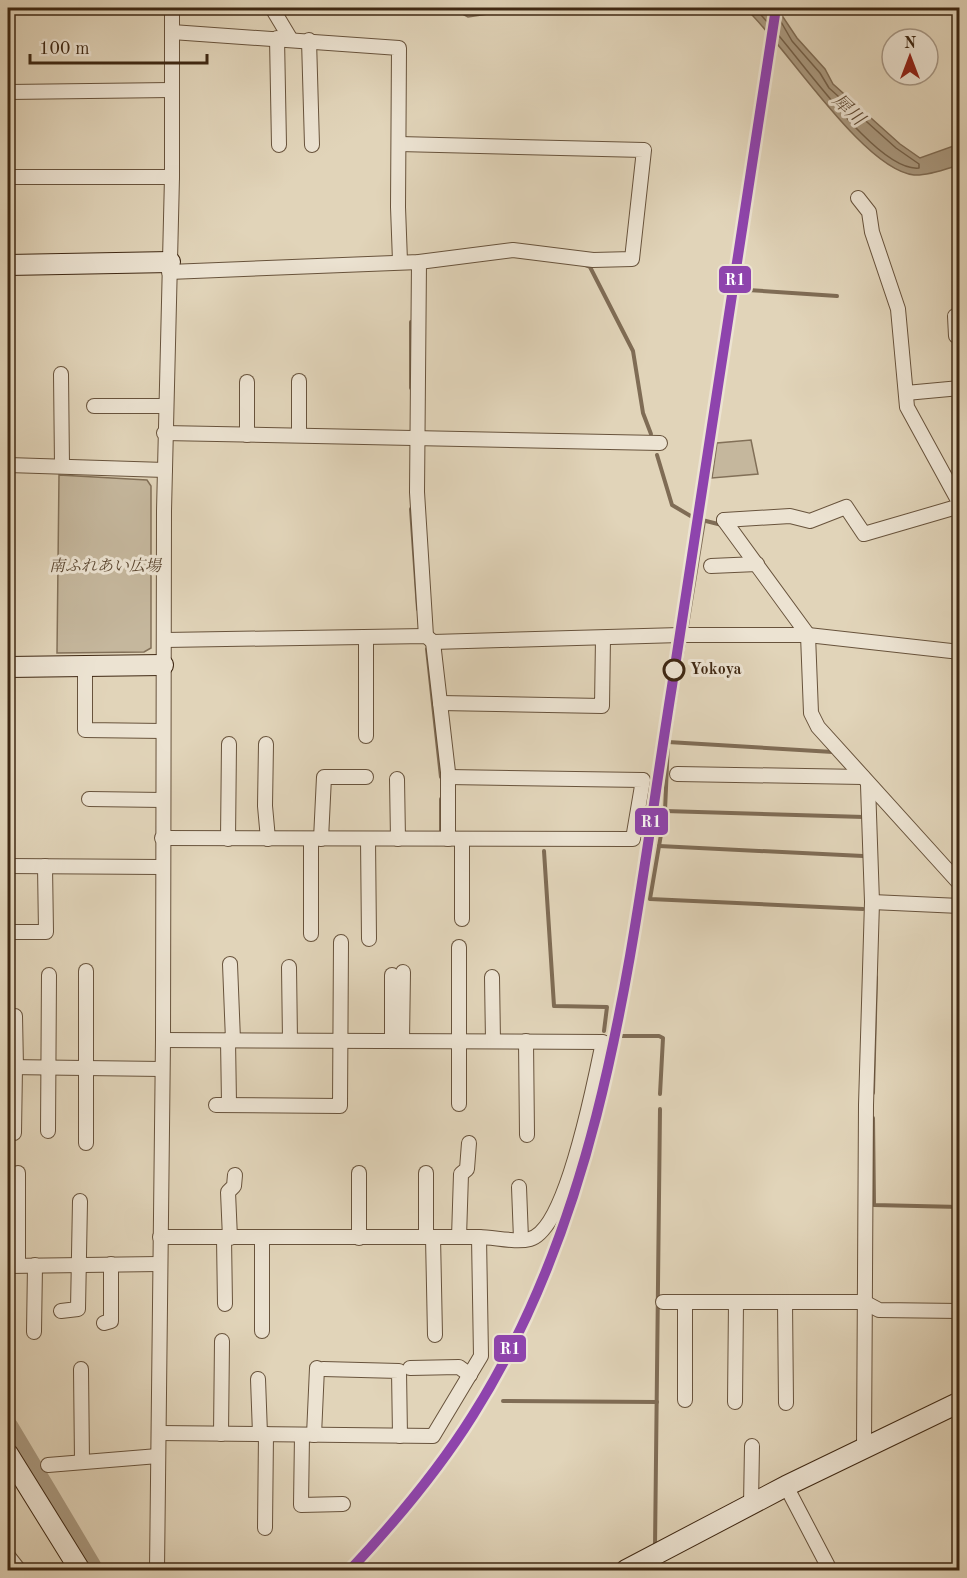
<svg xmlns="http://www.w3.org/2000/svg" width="967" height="1578" viewBox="0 0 967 1578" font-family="'Old Standard TT','Noto Serif JP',serif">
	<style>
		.green { fill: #c5b79d; stroke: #827058; stroke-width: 1.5 }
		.water { fill: #aa9a81; stroke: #7f6c55; stroke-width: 1.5 }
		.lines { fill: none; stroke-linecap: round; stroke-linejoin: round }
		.shore { stroke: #74614a; stroke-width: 1.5 }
		.stream { stroke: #7f6c55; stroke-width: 4 }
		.river { stroke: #aa9a81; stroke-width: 21 }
		.street-casing { stroke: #68533c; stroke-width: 16 }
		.secondary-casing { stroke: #3f2813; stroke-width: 22 }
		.street { stroke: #ece3d2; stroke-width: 14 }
		.secondary { stroke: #ece3d2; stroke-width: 20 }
		.rail-1-casing { stroke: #ece3d2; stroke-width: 15 }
		.rail-1 { stroke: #8e44ad; stroke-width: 10 }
		.stop-dot { fill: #ece3d2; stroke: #3f2813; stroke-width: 3 }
		.labels { text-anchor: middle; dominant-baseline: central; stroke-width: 6; stroke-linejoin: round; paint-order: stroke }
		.park-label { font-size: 16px; font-style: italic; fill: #5a452f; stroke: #ece3d2 }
		.stop-label { font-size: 16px; font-weight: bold; fill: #3f2813; stroke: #ece3d2; text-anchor: start }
		.water-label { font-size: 18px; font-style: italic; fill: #5f4a34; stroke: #ece3d2 }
		.line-badge { stroke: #ece3d2; stroke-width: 2 }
		.badge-label { font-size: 16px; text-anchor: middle; font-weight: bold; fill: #fff }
	</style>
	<rect width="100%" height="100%" fill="#e1d4b9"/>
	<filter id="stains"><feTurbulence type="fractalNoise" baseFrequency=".00333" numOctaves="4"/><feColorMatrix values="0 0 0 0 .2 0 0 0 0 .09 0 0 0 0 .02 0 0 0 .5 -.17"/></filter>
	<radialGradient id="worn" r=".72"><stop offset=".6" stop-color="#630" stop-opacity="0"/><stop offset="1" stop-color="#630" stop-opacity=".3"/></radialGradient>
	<g class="green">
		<path d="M751 440 758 474 712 478 717 443Z"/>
		<path d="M59 475 147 480 151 486V648L144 652 57 653Z"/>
	</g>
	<g class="water">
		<path d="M451 8H528L468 17Z"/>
		<path d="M745 8H777L797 38 825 69 833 84 900 144 920 158 959 144V165C946 169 928 176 914 175 862 169 785 44 745 8Z"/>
	</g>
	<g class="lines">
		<path class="shore" d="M754 8C788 38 873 173 919 168V164L896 148 829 88 820 73 792 41 773 8"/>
		<g class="stream">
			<path d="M585 265 590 267 633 351 643 413 651 434"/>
			<path d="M748 290 837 296"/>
			<path d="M411 322V388"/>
			<path d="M657 455 672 505 694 518 722 525"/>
			<path d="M411 509 418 609"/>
			<path d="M686 632 704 521"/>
			<path d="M684 642 668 742 665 811 650 899 863 909"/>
			<path d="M427 649 441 777"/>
			<path d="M668 742 833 752"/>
			<path d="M665 811 864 817"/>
			<path d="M441 835V799"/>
			<path d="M659 846 863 856"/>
			<path d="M544 851 554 1006 607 1007 604 1031"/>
			<path d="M622 1036H659L663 1038 660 1094"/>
			<path d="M873 1093 876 977"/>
			<path d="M873 1118 874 1205 960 1207"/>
			<path d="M503 1401 657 1402"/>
			<path d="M655 1547 660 1109"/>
			<path d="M658 1566 660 1570"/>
		</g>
		<path class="river" d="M8 1427 93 1570"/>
		<g class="street-casing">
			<g id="street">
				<path d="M272 8 290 38"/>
				<path d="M172 32 399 48 398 207 400 261"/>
				<path d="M277 38 279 145"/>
				<path d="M309 40 312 145"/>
				<path d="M8 92 171 90"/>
				<path d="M8 177H172"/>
				<path d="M858 198 869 212 872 232 898 309 907 407 960 504"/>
				<path d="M419 262 417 492 426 636"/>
				<path d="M169 272 419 262 513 250 593 260 632 259 644 150 399 144"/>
				<path d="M955 316 956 336H960"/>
				<path d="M61 374 62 466"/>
				<path d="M299 381V435"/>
				<path d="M906 393 960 388"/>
				<path d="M94 406H165"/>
				<path d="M164 433 660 443"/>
				<path d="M247 435V382"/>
				<path d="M8 465 165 470"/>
				<path d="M724 520 808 635 811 713 818 727 960 884"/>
				<path d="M724 520 790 516 810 521 846 507 864 534 960 506"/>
				<path d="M711 566 757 564"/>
				<path d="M366 637V736"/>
				<path d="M165 640 426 636 433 642 680 635H808L960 652"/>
				<path d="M433 642 448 772V839"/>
				<path d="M85 667V730L163 731"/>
				<path d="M440 703 602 706 603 638"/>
				<path d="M266 744 265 806 268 839"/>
				<path d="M677 774 863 777"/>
				<path d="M397 779 398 839"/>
				<path d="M89 799 163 800"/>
				<path d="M162 838 633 839 643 780 448 777"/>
				<path d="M228 839 229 744"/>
				<path d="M311 839V934"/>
				<path d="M321 839 324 777H366"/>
				<path d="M368 839 369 939"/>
				<path d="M8 866 161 867"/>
				<path d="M872 902 960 906"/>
				<path d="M462 919V839"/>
				<path d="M8 932H46L45 866"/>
				<path d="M459 947V1104"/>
				<path d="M230 964 233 1040"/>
				<path d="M289 967 290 1040"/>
				<path d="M86 971V1143"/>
				<path d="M392 975V1041"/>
				<path d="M492 977 493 1041"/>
				<path d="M15 1016 16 1067"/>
				<path d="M228 1040 229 1103"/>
				<path d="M402 1041 403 972"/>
				<path d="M526 1041 527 1135"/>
				<path d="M8 1067 162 1069"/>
				<path d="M216 1105 340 1106 341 942"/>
				<path d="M48 1131 49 975"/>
				<path d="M14 1133 15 1067"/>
				<path d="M18 1173V1265"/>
				<path d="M426 1173V1237"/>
				<path d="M519 1187 521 1239"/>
				<path d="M160 1237H479C494 1237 516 1243 530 1239 567 1229 595 1080 603 1042L163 1040"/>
				<path d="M433 1237 435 1335"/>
				<path d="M459 1237 461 1174 467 1169 469 1143"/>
				<path d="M224 1238 225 1304"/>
				<path d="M230 1238 228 1192 234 1186 235 1175"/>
				<path d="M359 1238V1173"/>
				<path d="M8 1266 159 1264"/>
				<path d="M663 1302H864L879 1310 960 1311"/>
				<path d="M685 1302V1400"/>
				<path d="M785 1302 786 1403"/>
				<path d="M61 1311 78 1309 80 1201"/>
				<path d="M104 1323 111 1321V1264"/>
				<path d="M262 1331V1238"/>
				<path d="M34 1332 35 1265"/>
				<path d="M410 1368 459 1367 470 1375"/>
				<path d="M81 1369 82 1462"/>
				<path d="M323 1369 399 1371 400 1436"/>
				<path d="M258 1379 260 1434"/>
				<path d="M735 1402 736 1302"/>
				<path d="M159 1433 433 1436 481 1356 479 1237"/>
				<path d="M221 1434 222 1341"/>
				<path d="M302 1435 301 1505 343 1504"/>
				<path d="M314 1435 317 1368"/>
				<path d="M864 1448 866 1105 872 902 868 785"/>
				<path d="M48 1465 158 1456"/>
				<path d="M786 1486 830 1570"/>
				<path d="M751 1505 752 1446"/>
				<path d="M265 1528 266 1434"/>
				<path d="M8 1556 19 1570"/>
				<path d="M157 1570 163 1040 164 511 172 177V8"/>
			</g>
		</g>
		<g class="secondary-casing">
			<g id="secondary">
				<path d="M8 265 170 262"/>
				<path d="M8 667 163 665"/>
				<path d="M8 1454 80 1570"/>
				<path d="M626 1570 786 1486 960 1402"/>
			</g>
		</g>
		<use href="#street" class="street"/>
		<use href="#secondary" class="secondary"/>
		<g class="rail-1-casing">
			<path id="rail-1" d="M350 1570C395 1522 438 1471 473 1415 611 1197 632 934 672 686 708 460 742 234 776 8"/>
		</g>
		<use href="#rail-1" class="rail-1"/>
	</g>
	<circle class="stop-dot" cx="674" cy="670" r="10"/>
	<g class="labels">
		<g class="park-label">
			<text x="105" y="567">南ふれあい広場</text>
		</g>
		<g class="stop-label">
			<text x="690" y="670">Yokoya</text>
		</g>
		<g class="water-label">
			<text transform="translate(848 110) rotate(43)">犀川</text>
		</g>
	</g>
	<g class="line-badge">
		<rect x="718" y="265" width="34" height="29" rx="6" fill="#8e44ad"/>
		<rect x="634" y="807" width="35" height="29" rx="6" fill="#8e44ad"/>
		<rect x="493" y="1334" width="34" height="29" rx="6" fill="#8e44ad"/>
	</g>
	<g class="badge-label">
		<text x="735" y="285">R1</text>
		<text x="651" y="827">R1</text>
		<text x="510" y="1354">R1</text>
	</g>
	<rect width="967" height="1578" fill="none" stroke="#e1d4b9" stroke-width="30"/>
	<rect x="9" y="9" width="949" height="1560" fill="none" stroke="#3f2813" stroke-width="3"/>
	<rect x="15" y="15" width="937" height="1548" fill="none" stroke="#3f2813" stroke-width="1.5"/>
	<g transform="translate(910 57)"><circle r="28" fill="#ece3d2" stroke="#a79886" stroke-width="1.5"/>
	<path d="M0-4.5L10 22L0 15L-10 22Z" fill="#8f2418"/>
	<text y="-9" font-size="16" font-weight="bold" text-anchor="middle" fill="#3f2813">N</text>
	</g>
	<path d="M30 54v9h177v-9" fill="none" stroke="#3f2813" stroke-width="3"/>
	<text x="39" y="54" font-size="18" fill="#3f2813" stroke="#ece3d2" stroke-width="4.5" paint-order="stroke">100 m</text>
	<rect width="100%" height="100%" filter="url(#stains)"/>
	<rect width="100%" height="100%" fill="url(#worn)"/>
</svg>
